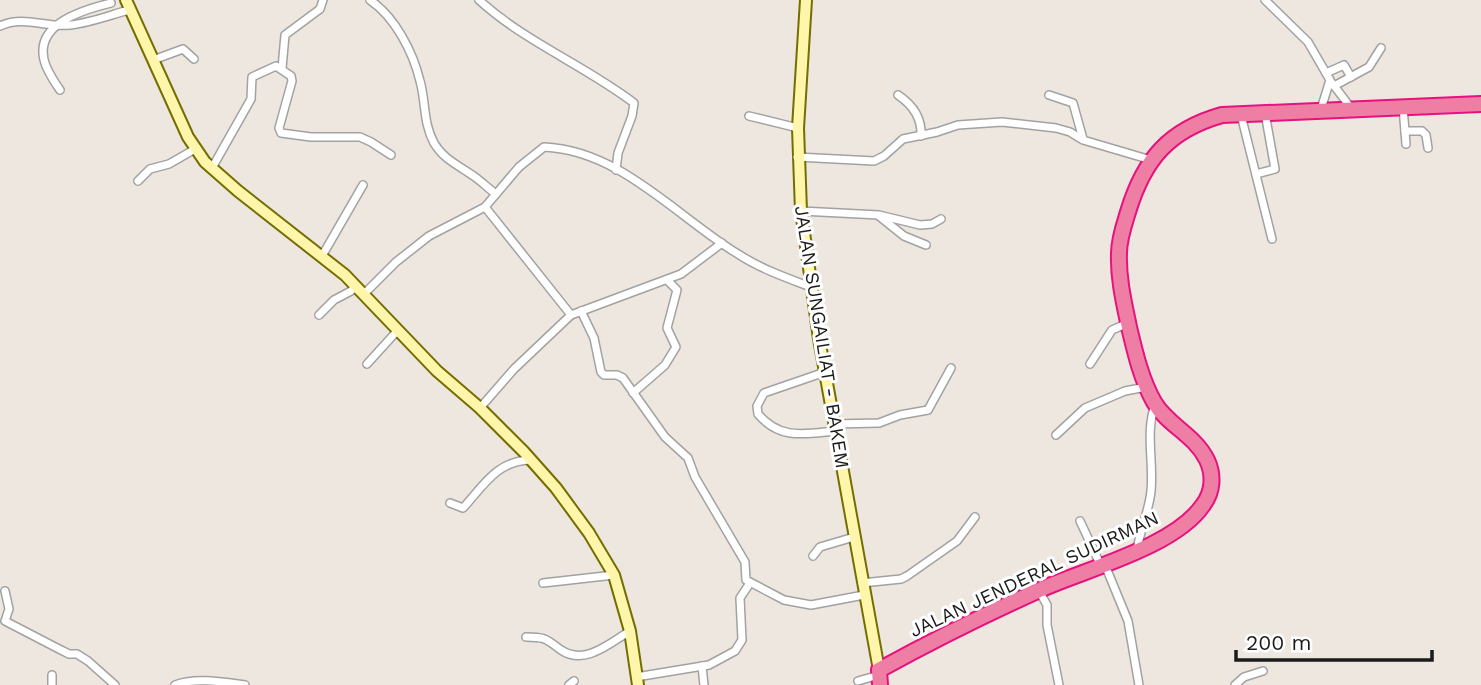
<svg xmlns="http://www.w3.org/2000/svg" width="1481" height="685" viewBox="0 0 1481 685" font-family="'Work Sans',sans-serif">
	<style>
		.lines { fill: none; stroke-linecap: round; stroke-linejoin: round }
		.street-casing { stroke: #a2a2a2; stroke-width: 10 }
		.secondary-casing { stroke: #746e00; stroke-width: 14 }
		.highway-casing { stroke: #e6127d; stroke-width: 18 }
		.street { stroke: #fff; stroke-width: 7 }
		.secondary { stroke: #fff6ac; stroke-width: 10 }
		.highway { stroke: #ef7ea5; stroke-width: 14 }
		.labels { text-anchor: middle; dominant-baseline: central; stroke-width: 6; stroke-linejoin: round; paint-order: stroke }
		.street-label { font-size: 19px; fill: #1b1b1b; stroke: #fff }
	</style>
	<rect width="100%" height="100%" fill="#eee7df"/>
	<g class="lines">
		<g class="street-casing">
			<g id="street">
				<path d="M370 0C395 17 413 52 420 81 426 102 423 123 434 143 444 160 460 166 475 177 482 182 489 189 496 194"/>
				<path d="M479 0C525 42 584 65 634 103L632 116 618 153 616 170"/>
				<path d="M1265 0 1308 42 1330 80 1321 109"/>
				<path d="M0 26C24 15 46 28 70 25 90 23 110 15 129 10"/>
				<path d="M153 60 183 49 194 59"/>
				<path d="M282 68 285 35 320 9 323 0"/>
				<path d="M1326 73 1344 65 1351 77"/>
				<path d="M1332 83 1351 108"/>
				<path d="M1334 86 1369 67 1381 48"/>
				<path d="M60 90C55 83 50 75 46 66 30 25 82 10 111 3"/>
				<path d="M898 95C913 105 922 118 921 136"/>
				<path d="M1049 95 1073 103 1083 139"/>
				<path d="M1403 107 1406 144"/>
				<path d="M1241 115 1272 239"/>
				<path d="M749 116 798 128"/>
				<path d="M1405 131H1422L1426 135 1428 148"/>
				<path d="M797 157 874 161 884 156 903 139 937 132 958 125 1002 122 1056 128 1070 132 1083 140 1151 160"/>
				<path d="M212 168 251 99 252 77 276 66 291 76 292 81 279 128 281 133 311 137H360L371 142 391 155"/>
				<path d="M1256 174 1275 169 1265 113"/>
				<path d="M138 181 150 169 169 164 195 149"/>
				<path d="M485 207 571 315"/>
				<path d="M801 211 879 215 920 225 932 224 941 219"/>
				<path d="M879 216 904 236 926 245"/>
				<path d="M322 256 363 185"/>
				<path d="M364 294 396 262 429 236 485 207 519 167 544 147C620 150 677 217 738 254 761 269 787 278 811 287"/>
				<path d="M581 311 594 338 601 372 604 375H617L623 378 665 437 688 458 695 477 745 562 746 580 784 600 811 605 864 595"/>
				<path d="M319 315 334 300 351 291 356 286"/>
				<path d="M367 364 398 330"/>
				<path d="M1090 364 1112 330 1128 323"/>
				<path d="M825 372 764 393 757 406 758 414C780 440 804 434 835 431"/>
				<path d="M633 393 665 365 676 347 667 328 677 290 667 280"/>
				<path d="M480 408 514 369 571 315 681 274 722 243"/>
				<path d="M834 424 879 423 900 415 928 410 951 368"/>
				<path d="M1056 435 1085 408 1125 391 1146 387"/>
				<path d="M450 503 463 508C484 485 497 461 530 460"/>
				<path d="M1080 521 1101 566"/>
				<path d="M1137 550C1140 530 1149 511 1151 491 1154 462 1145 433 1155 405"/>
				<path d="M813 556 820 547 854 537"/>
				<path d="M1105 565 1128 621 1139 685"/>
				<path d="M543 583 614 575"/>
				<path d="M862 583 901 579 907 576 957 541 975 517"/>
				<path d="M5 591 9 609 5 621 59 649 69 654H77L88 661 115 685"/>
				<path d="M1039 591 1047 605V625L1059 685"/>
				<path d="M526 637C546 637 546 639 561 650 585 666 610 643 630 631"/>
				<path d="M702 666 704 685"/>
				<path d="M52 675V685"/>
				<path d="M636 677 709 665 735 651 742 640 740 598 750 583"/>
				<path d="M858 681 879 675"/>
				<path d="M175 685C194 677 224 682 245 685"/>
				<path d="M569 685 574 681"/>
				<path d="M1235 685 1244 677 1263 671"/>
			</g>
		</g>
		<g class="secondary-casing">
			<g id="secondary">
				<path d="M126 0 188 137 205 162 238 191 345 275 437 371 480 408 524 452 556 488 589 533 614 575 630 631 638 685"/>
				<path d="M806 0 798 128 801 211 819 339 879 670"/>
			</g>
		</g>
		<g class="highway-casing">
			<path id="highway" d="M880 685 879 670C930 642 982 616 1035 592 1082 570 1174 548 1203 505 1213 492 1214 475 1207 460 1195 435 1167 425 1154 402 1141 379 1135 352 1129 327 1124 303 1118 278 1119 253 1119 239 1124 225 1128 212 1144 159 1169 130 1222 115L1481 104"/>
		</g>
		<use href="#street" class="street"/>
		<use href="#secondary" class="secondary"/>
		<use href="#highway" class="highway"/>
	</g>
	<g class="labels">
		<g class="street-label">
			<text transform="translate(822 337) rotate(81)">JALAN SUNGAILIAT - BAKEM</text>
			<text transform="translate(1034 574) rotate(-25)">JALAN JENDERAL SUDIRMAN</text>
		</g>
	</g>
	<path d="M1236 650v10h196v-10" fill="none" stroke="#1b1b1b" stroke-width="3.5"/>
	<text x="1246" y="650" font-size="21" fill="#1b1b1b" stroke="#ffffff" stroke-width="5" paint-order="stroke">200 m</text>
</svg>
